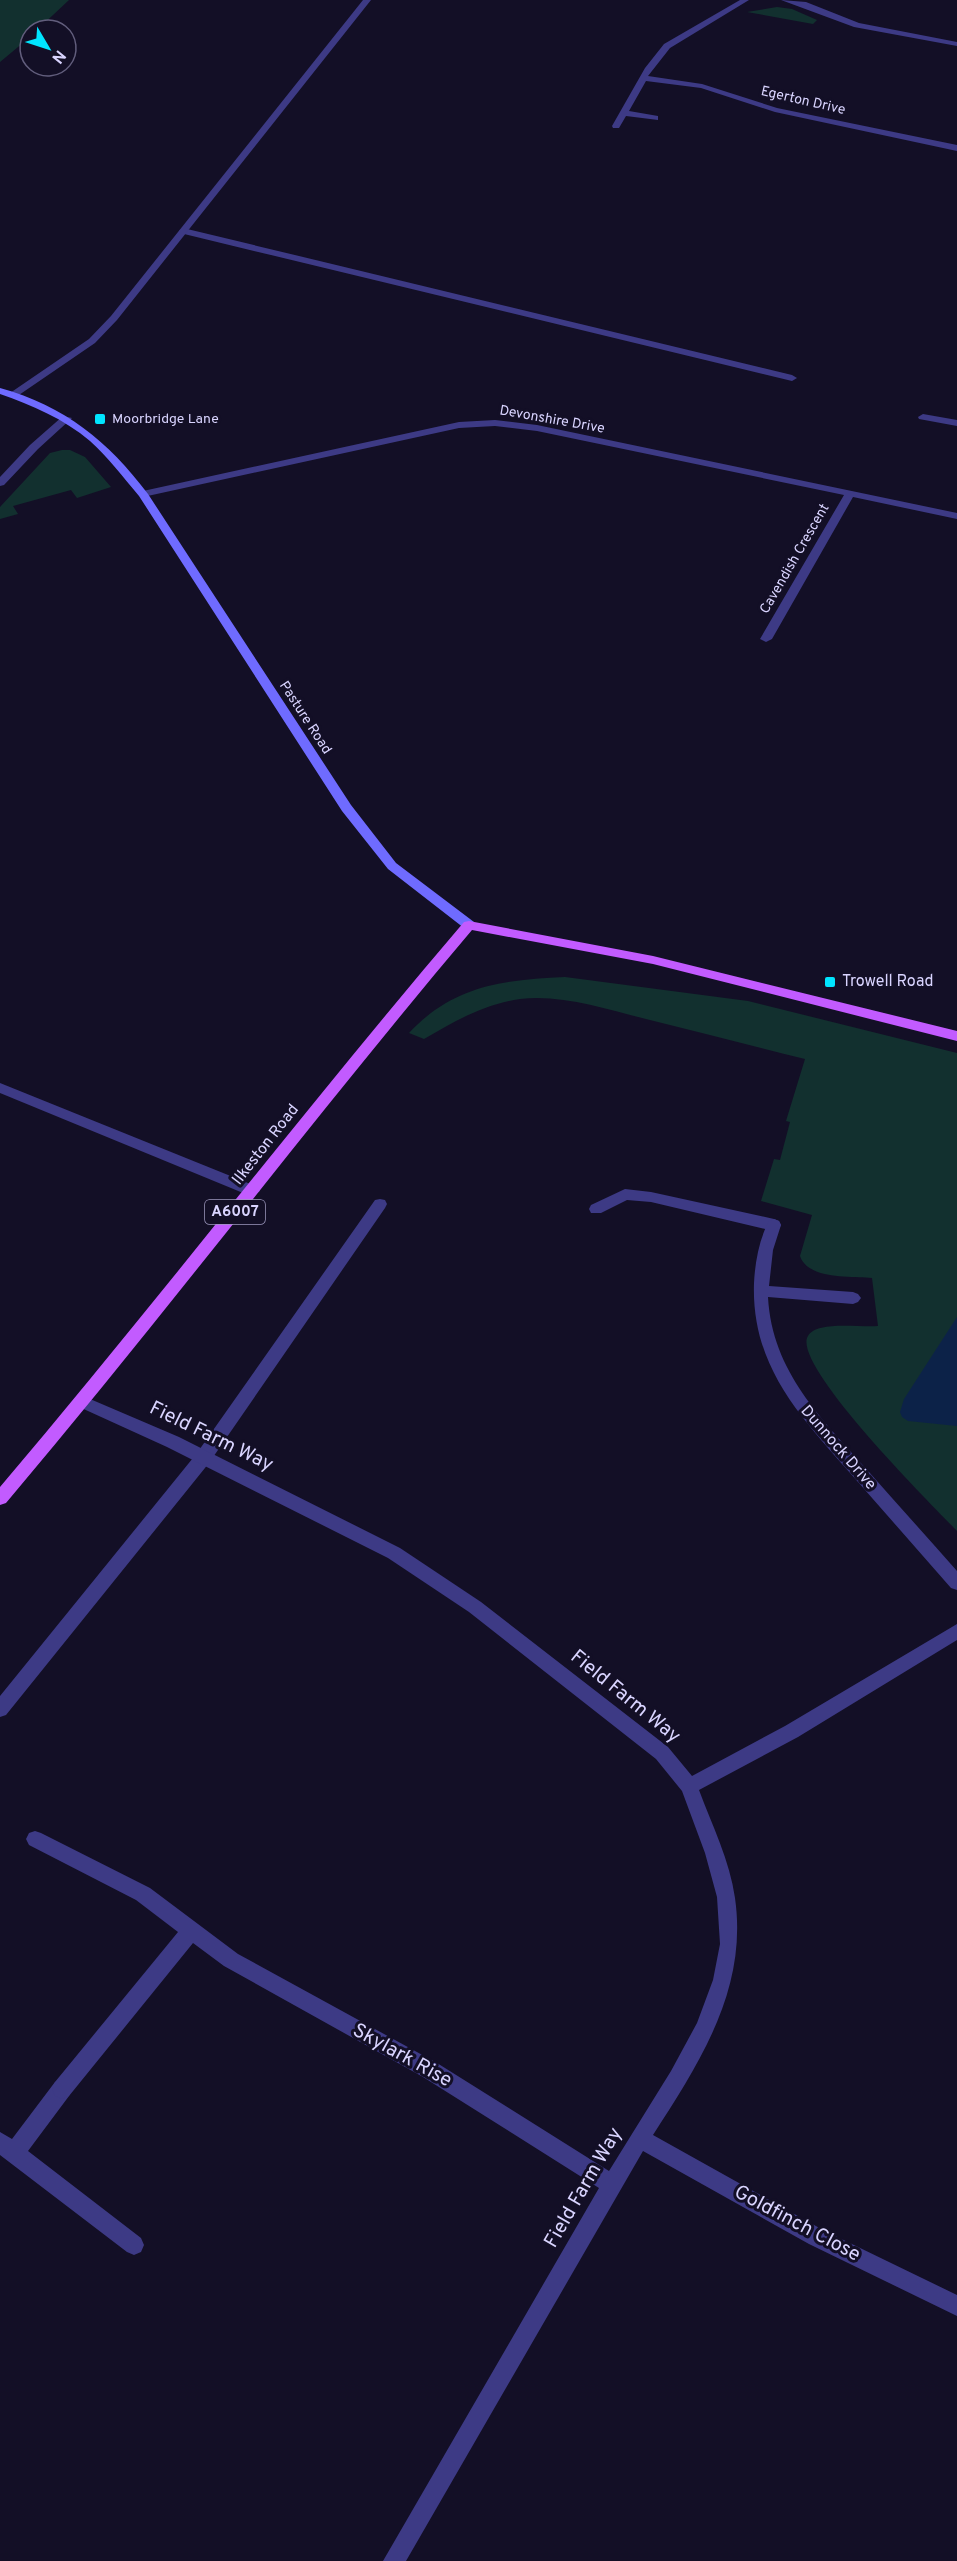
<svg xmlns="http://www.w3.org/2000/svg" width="957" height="2561" viewBox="0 0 957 2561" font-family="Overpass,sans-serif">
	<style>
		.green { fill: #12302f }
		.water { fill: #0c2248 }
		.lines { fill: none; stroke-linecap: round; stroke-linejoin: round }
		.service { fill: #3d3a85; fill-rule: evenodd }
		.minor { fill: #3d3a85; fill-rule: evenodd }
		.tertiary { fill: #3d3a85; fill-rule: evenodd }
		.secondary { fill: #6f6bff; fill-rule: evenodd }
		.primary { fill: #c25bff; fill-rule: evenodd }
		.poi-dot { fill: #00e5ff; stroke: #130f26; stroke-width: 2 }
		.labels { text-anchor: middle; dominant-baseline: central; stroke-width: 6; stroke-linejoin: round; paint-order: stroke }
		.far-street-label { font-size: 14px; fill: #d9d4ff; stroke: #130f26 }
		.far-poi-label { font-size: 14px; fill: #d9d4ff; stroke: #130f26; text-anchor: start }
		.shield { fill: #130f26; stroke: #9e99be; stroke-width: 1.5 }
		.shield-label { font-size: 15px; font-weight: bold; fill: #d9d4ff }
		.poi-label { font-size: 16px; fill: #d9d4ff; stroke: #130f26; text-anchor: start }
		.street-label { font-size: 16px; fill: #d9d4ff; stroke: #130f26 }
		.near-street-label { font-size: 20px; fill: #d9d4ff; stroke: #130f26 }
	</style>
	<rect width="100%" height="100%" fill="#130f26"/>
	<g class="green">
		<path d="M0 0H69L37 30H30V37L0 62Z"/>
		<path d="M777 7 792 9 817 20 813 24 747 12Z"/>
		<path d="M70 450 85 457 111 487 77 498 71 490 13 506 18 514 0 519V507L50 453 62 450Z"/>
		<path d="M565 977 748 1001 957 1053V1531C933 1506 790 1364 808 1336 817 1320 861 1328 878 1326L872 1278C852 1276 808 1280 800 1256L812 1215 761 1201 774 1159 780 1160 790 1122 786 1121 805 1059C752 1046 699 1032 646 1019 606 1009 561 994 520 999 484 1004 455 1021 424 1039L409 1033C454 985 503 980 565 977Z"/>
	</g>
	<path class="water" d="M957 1317V1426L908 1421 902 1417 900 1412 904 1399Z"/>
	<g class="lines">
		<g class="service">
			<path d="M183 228 792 375 797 378 792 381 180 233 179 231Z"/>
			<path d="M923 414 957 420V426L919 419 918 417Z"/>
			<path d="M0 1083 258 1187 260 1191 253 1196 248 1195 0 1093Z"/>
			<path d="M625 1189 651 1192 774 1219 779 1221 781 1225 779 1229 774 1231 651 1202 627 1200 601 1213H591L589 1209 591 1205Z"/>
			<path d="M380 1199 385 1200 387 1204 385 1208 209 1463 6 1715 0 1717V1696L197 1453 375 1200Z"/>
			<path d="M62 2079 69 2082 72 2089 69 2096 28 2151 141 2238 144 2245 141 2252 134 2255 127 2252 0 2155V2132L12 2139 55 2082Z"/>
		</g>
		<g class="minor">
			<path d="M740 0H749L670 48 648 76 702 84 777 108 957 145V151L775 112 701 88 646 81 629 111 658 116V120L626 116 619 128H613L612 126 645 68 664 44Z"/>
			<path d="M781 0 806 2 859 23 957 42V46L854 27Z"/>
			<path d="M63 416 72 418 38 449 4 485 0 486V477L30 445Z"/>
			<path d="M495 420 537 425 957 513V519L853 497 772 639 766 642 760 639 844 495 537 431 495 426 459 428 143 497 138 494 143 491 459 422Z"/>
			<path d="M774 1219 779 1221 781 1225 773 1250 769 1286 853 1292 858 1294 861 1298 858 1302 853 1304 768 1297C772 1372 822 1419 869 1472 898 1505 928 1538 957 1571V1590L951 1588C920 1553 889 1517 858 1482 805 1421 751 1370 754 1283 755 1263 759 1239 769 1221Z"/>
			<path d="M83 1396 179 1437 400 1548 481 1602 668 1747 692 1776 785 1726 957 1624V1640L798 1737 699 1790C712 1825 730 1861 735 1898 748 1989 700 2062 653 2135L823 2230 957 2295V2316L809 2244 643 2151 406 2561H383L599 2188 423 2077 224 1966 193 1943 69 2096 62 2099 55 2096 52 2089 55 2082 178 1932 136 1900 29 1845 26 1839 29 1833 35 1831 41 1833 150 1888 238 1954 437 2063 609 2171 671 2071 697 2023 713 1980 720 1944 717 1897 705 1853 682 1791 656 1759 469 1612 388 1558 167 1447 77 1406 75 1402 77 1398Z"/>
		</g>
		<path class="tertiary" d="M363 0H371L117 320 95 343 16 397H10V393L89 339 111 316Z"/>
		<path class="secondary" d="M0 388C65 406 108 441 148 494L351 805 396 863 474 922 475 925 474 928H464L388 869 342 811 139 496C123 477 108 457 90 441 64 419 32 405 0 394Z"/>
		<path class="primary" d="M469 921 653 956 957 1031V1041L653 964 472 930C313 1118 165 1315 6 1503L0 1505V1487C158 1301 306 1107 464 922Z"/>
	</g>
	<g class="poi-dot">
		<rect x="94" y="413" width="12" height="12" rx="3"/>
		<rect x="824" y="976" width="12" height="12" rx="3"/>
	</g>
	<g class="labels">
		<g class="far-street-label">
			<text transform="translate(803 101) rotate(13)">Egerton Drive</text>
			<text transform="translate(552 420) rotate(10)">Devonshire Drive</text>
			<text transform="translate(795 559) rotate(-60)">Cavendish Crescent</text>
			<text transform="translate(305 718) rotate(57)">Pasture Road</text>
		</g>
		<g class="far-poi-label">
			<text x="112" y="419">Moorbridge Lane</text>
		</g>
		<rect class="shield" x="205" y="1200" width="60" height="24" rx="4.5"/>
		<g class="shield-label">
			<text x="235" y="1212">A6007</text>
		</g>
		<g class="poi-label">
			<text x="842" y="982">Trowell Road</text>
		</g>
		<g class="street-label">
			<text transform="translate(266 1145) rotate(-52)">Ilkeston Road</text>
			<text transform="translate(838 1448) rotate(49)">Dunnock Drive</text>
		</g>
		<g class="near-street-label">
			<text transform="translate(211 1437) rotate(26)">Field Farm Way</text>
			<text transform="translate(625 1697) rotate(39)">Field Farm Way</text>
			<text transform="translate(402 2056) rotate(29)">Skylark Rise</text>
			<text transform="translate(584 2188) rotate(-60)">Field Farm Way</text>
			<text transform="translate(797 2224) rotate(28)">Goldfinch Close</text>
		</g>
	</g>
	<g transform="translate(48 48) rotate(129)"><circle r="28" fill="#130f26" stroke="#625e7d" stroke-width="1.5"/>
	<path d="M0-4.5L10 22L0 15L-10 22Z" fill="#00e5ff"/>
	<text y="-9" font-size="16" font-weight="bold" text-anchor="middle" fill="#d9d4ff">N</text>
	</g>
</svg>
